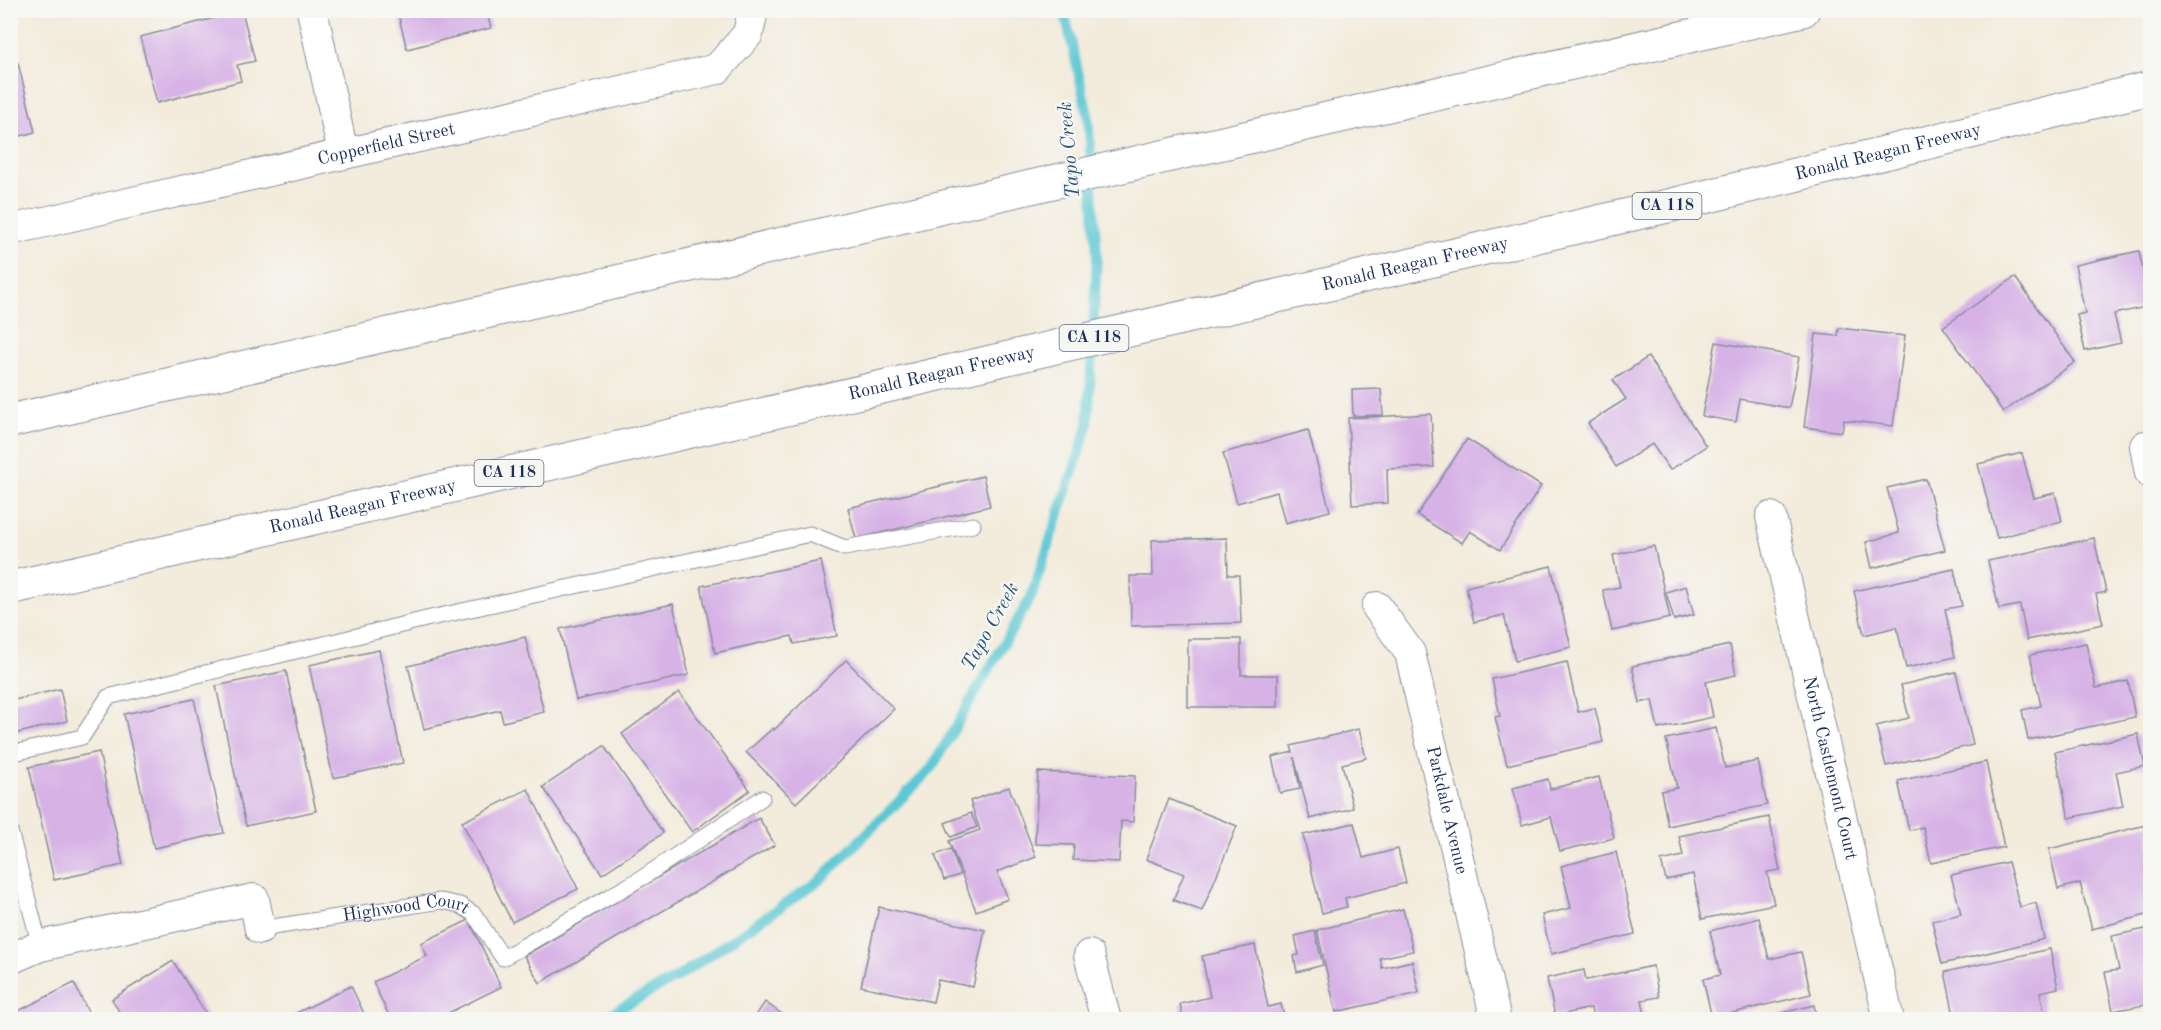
<svg xmlns="http://www.w3.org/2000/svg" width="2161" height="1030" viewBox="0 0 2161 1030" font-family="'Old Standard TT',serif">
	<style>
		.lines { fill: none; stroke-linecap: round; stroke-linejoin: round }
		.stream { stroke: #5cc8d4; stroke-width: 10 }
		.building { fill: #d7b2e6 }
		.lane-casing { stroke: #878d9c; stroke-width: 17 }
		.street-casing { stroke: #878d9c; stroke-width: 32 }
		.highway-casing { stroke: #878d9c; stroke-width: 35 }
		.lane { stroke: #fff; stroke-width: 15 }
		.street { stroke: #fff; stroke-width: 30 }
		.highway { stroke: #fff; stroke-width: 33 }
		.labels { text-anchor: middle; dominant-baseline: central; stroke-width: 5; stroke-linejoin: round; paint-order: stroke }
		.shield { fill: #f6f6f2; stroke: #5d6b8a; stroke-width: 1.5 }
		.shield-label { font-size: 16px; font-weight: bold; fill: #1b2f5e }
		.street-label { font-size: 18px; fill: #1b2f5e; stroke: #f6f6f2 }
		.water-label { font-size: 20px; font-style: italic; fill: #2b557c; stroke: #f6f6f2 }
	</style>
	<rect width="100%" height="100%" fill="#f6f6f2"/>
	<filter id="ink" filterUnits="userSpaceOnUse"><feTurbulence type="fractalNoise" baseFrequency=".0167" numOctaves="2"/><feDisplacementMap in="SourceGraphic" scale="12" xChannelSelector="R" yChannelSelector="G"/><feConvolveMatrix kernelMatrix="1 2 1 2 8 2 1 2 1" color-interpolation-filters="sRGB"/></filter>
	<filter id="wash" filterUnits="userSpaceOnUse"><feTurbulence type="fractalNoise" baseFrequency=".008" numOctaves="4" result="noise"/><feDisplacementMap in="SourceGraphic" scale="24" xChannelSelector="R" yChannelSelector="G"/><feGaussianBlur stdDeviation="1.35" result="paint"/><feColorMatrix in="noise" values="0 0 0 0 0 0 0 0 0 0 0 0 0 0 0 0 0 1.4 0 .05"/><feComposite in="paint" operator="in"/></filter>
	<g filter="url(#wash)">
		<rect width="100%" height="100%" fill="#f3ebdb"/>
		<g class="lines">
			<path class="stream" d="M599 1020 679 976 820 880 931 769 1031 597 1088 426 1097 256 1088 115 1064 10"/>
		</g>
		<g id="blocks">
			<g class="building">
				<path d="M397 10H486L491 28 407 49Z"/>
				<path d="M242 11 255 61 237 65 241 81 157 103 140 37Z"/>
				<path d="M10 12 16 31 10 33Z"/>
				<path d="M18 63 35 132 10 139V65Z"/>
				<path d="M2139 251 2150 306 2114 314 2121 343 2085 351 2077 315 2085 313 2075 265Z"/>
				<path d="M2015 277 2075 362 2003 412 1943 327Z"/>
				<path d="M1839 328 1905 336 1893 426 1844 420 1842 432 1804 427 1816 334 1838 336Z"/>
				<path d="M1716 342 1799 357 1789 408 1740 399 1736 422 1702 416Z"/>
				<path d="M1648 357 1706 446 1670 470 1652 444 1616 467 1588 423 1626 399 1613 380Z"/>
				<path d="M1381 389 1383 415 1353 416 1352 390Z"/>
				<path d="M1431 414 1434 467 1387 469 1388 503 1352 505 1348 418Z"/>
				<path d="M1308 430 1330 511 1285 523 1277 492 1237 503 1223 453Z"/>
				<path d="M1467 439 1541 486 1500 550 1470 531 1462 543 1417 515Z"/>
				<path d="M2022 453 2034 498 2055 493 2062 521 1997 538 1978 464Z"/>
				<path d="M983 476 990 506 856 539 848 508Z"/>
				<path d="M1926 479 1945 550 1872 568 1866 542 1899 533 1887 488Z"/>
				<path d="M1227 538 1228 575H1239L1241 623 1131 626 1130 576H1153L1152 540Z"/>
				<path d="M2094 538 2106 592 2096 594 2103 624 2027 640 2020 605 1999 609 1988 561Z"/>
				<path d="M1654 546 1670 618 1612 631 1603 590 1620 587 1613 555Z"/>
				<path d="M821 561 837 636 794 644 792 636 715 653 701 586Z"/>
				<path d="M1551 566 1571 647 1515 661 1504 615 1474 622 1466 587Z"/>
				<path d="M1954 569 1962 606 1945 609 1955 657 1906 668 1897 627 1864 635 1854 591Z"/>
				<path d="M1686 586 1694 615 1674 620 1666 592Z"/>
				<path d="M673 604 689 675 576 700 560 629Z"/>
				<path d="M525 637 544 712 503 722 500 710 424 729 408 666Z"/>
				<path d="M1188 639H1241V675H1278V707H1188Z"/>
				<path d="M2086 643 2096 688 2128 681 2135 717 2028 740 2022 710 2041 706 2030 655Z"/>
				<path d="M1730 645 1736 675 1706 682 1713 717 1658 729 1652 700 1640 703 1632 666Z"/>
				<path d="M379 650 403 763 333 778 309 665Z"/>
				<path d="M846 660 894 709 796 803 746 752 773 728 774 730Z"/>
				<path d="M1567 662 1578 712 1595 708 1603 742 1507 765 1495 717 1500 716 1492 679Z"/>
				<path d="M286 671 316 811 246 826 216 686Z"/>
				<path d="M1956 672 1973 745 1886 766 1876 726 1909 718 1901 685Z"/>
				<path d="M60 689 67 721 10 735V701Z"/>
				<path d="M679 692 750 790 692 832 622 734Z"/>
				<path d="M194 699 224 833 154 848 124 714Z"/>
				<path d="M1716 728 1725 768 1758 761 1767 805 1668 826 1661 791 1677 788 1666 739Z"/>
				<path d="M1359 729 1366 758 1342 764 1353 808 1310 819 1294 757 1300 789 1280 793 1272 757 1293 752 1291 746Z"/>
				<path d="M2138 734 2145 766 2116 772 2123 806 2069 818 2055 752Z"/>
				<path d="M604 746 663 833 602 874 543 787Z"/>
				<path d="M99 752 123 865 54 880 29 767Z"/>
				<path d="M1986 762 2004 847 1931 863 1923 827 1909 830 1898 781Z"/>
				<path d="M1038 772 1135 776 1133 822 1121 821 1119 862 1073 860 1074 845 1035 844Z"/>
				<path d="M1599 777 1614 838 1560 851 1551 817 1522 825 1513 788 1548 779 1550 789Z"/>
				<path d="M1009 787 1036 857 997 872 1008 899 976 911 949 841 980 830 970 801Z"/>
				<path d="M528 789 578 889 512 922 462 822Z"/>
				<path d="M1169 799 1237 826 1202 911 1173 900 1184 874 1146 859Z"/>
				<path d="M971 813 977 827 951 837 945 823Z"/>
				<path d="M1769 817 1780 870 1767 872 1774 904 1702 919 1693 874 1666 880 1661 861 1683 856 1679 836Z"/>
				<path d="M759 818 775 845 540 983 524 956Z"/>
				<path d="M1354 823 1363 858 1398 849 1406 883 1345 898 1347 907 1322 913 1303 835Z"/>
				<path d="M2150 824V914L2092 929 2080 883 2058 889 2049 849Z"/>
				<path d="M951 849 960 875 944 880 935 855Z"/>
				<path d="M1616 852 1635 934 1551 954 1542 915 1571 908 1561 866Z"/>
				<path d="M2008 862 2020 907 2036 903 2044 939 1942 964 1932 921 1961 914 1951 875Z"/>
				<path d="M879 907 985 930 973 987 938 980 933 1002 861 986Z"/>
				<path d="M1403 909 1413 951 1380 958 1382 968 1412 961 1419 993 1336 1012 1317 930Z"/>
				<path d="M1759 918 1769 959 1801 952 1811 994 1712 1018 1703 979 1720 975 1710 931Z"/>
				<path d="M469 920 501 987 434 1020H391L373 982 427 956 421 943Z"/>
				<path d="M2150 928V1004L2113 1011 2105 972 2119 970 2112 936Z"/>
				<path d="M1315 931 1323 965 1297 972 1294 956 1299 955 1295 936Z"/>
				<path d="M1255 945 1268 1007 1281 1004 1285 1020H1183L1180 1004 1210 997 1202 956Z"/>
				<path d="M2050 949 2058 988 2040 992 2046 1020H1955L1945 972Z"/>
				<path d="M173 961 210 1020H124L112 999Z"/>
				<path d="M1653 966 1659 997 1642 1000 1646 1020H1593L1591 1008 1555 1016 1547 978 1584 970 1586 980Z"/>
				<path d="M74 983 92 1020H12L10 1015Z"/>
				<path d="M351 986 367 1020H282Z"/>
				<path d="M765 1002 790 1020H753Z"/>
				<path d="M1814 1005 1817 1020H1758V1019Z"/>
			</g>
		</g>
	</g>
	<g filter="url(#ink)">
		<use href="#blocks" fill-opacity="0" stroke="#878d9c" stroke-width="1.5"/>
		<g class="lines">
			<g class="lane-casing">
				<g id="lane">
					<path d="M10 754 82 737 108 697 426 619 810 534 845 548 973 525"/>
					<path d="M10 831 40 946"/>
					<path id="s1" d="M260 929 441 901 460 905 474 914 503 958 645 876 762 798"/>
				</g>
			</g>
			<g class="street-casing">
				<g id="street">
					<path d="M312 10 343 153"/>
					<path id="s2" d="M10 230 717 69 748 34 753 10"/>
					<path d="M2145 446 2150 473"/>
					<path id="s3" d="M1771 517 1889 1020"/>
					<path id="s4" d="M1377 607 1410 653 1496 1020"/>
					<path d="M1089 955 1106 1020"/>
					<path d="M10 959 40 946 254 899 260 929"/>
				</g>
			</g>
			<g class="highway-casing">
				<g id="highway">
					<path d="M10 421 1803 10"/>
					<path id="s5" d="M10 588 1672 205 2150 88"/>
				</g>
			</g>
			<use href="#lane" class="lane"/>
			<use href="#street" class="street"/>
			<use href="#highway" class="highway"/>
		</g>
	</g>
	<g class="labels">
		<g class="shield">
			<rect x="1632.5" y="193" width="69" height="26" rx="4.5"/>
			<rect x="1059.5" y="325" width="69" height="26" rx="4.5"/>
			<rect x="474.5" y="460" width="69" height="26" rx="4.5"/>
		</g>
		<g class="shield-label">
			<text x="1667" y="206">CA 118</text>
			<text x="1094" y="338">CA 118</text>
			<text x="509" y="473">CA 118</text>
		</g>
		<g class="street-label">
			<text stroke="none"><textPath href="#s2" startOffset="386">Copperfield Street</textPath></text>
			<text stroke="none"><textPath href="#s5" startOffset="1928">Ronald Reagan Freeway</textPath></text>
			<text stroke="none"><textPath href="#s5" startOffset="1442">Ronald Reagan Freeway</textPath></text>
			<text stroke="none"><textPath href="#s5" startOffset="956">Ronald Reagan Freeway</textPath></text>
			<text stroke="none"><textPath href="#s5" startOffset="362">Ronald Reagan Freeway</textPath></text>
			<text stroke="none"><textPath href="#s3" startOffset="258">North Castlemont Court</textPath></text>
			<text stroke="none"><textPath href="#s4" startOffset="218">Parkdale Avenue</textPath></text>
			<text stroke="none"><textPath href="#s1" startOffset="148">Highwood Court</textPath></text>
		</g>
		<g class="water-label">
			<text transform="translate(1070 150) rotate(-95)">Tapo Creek</text>
			<text transform="translate(991 627) rotate(-61)">Tapo Creek</text>
		</g>
	</g>
	<rect width="2161" height="1030" fill="none" stroke="#f6f6f2" stroke-width="36"/>
</svg>
